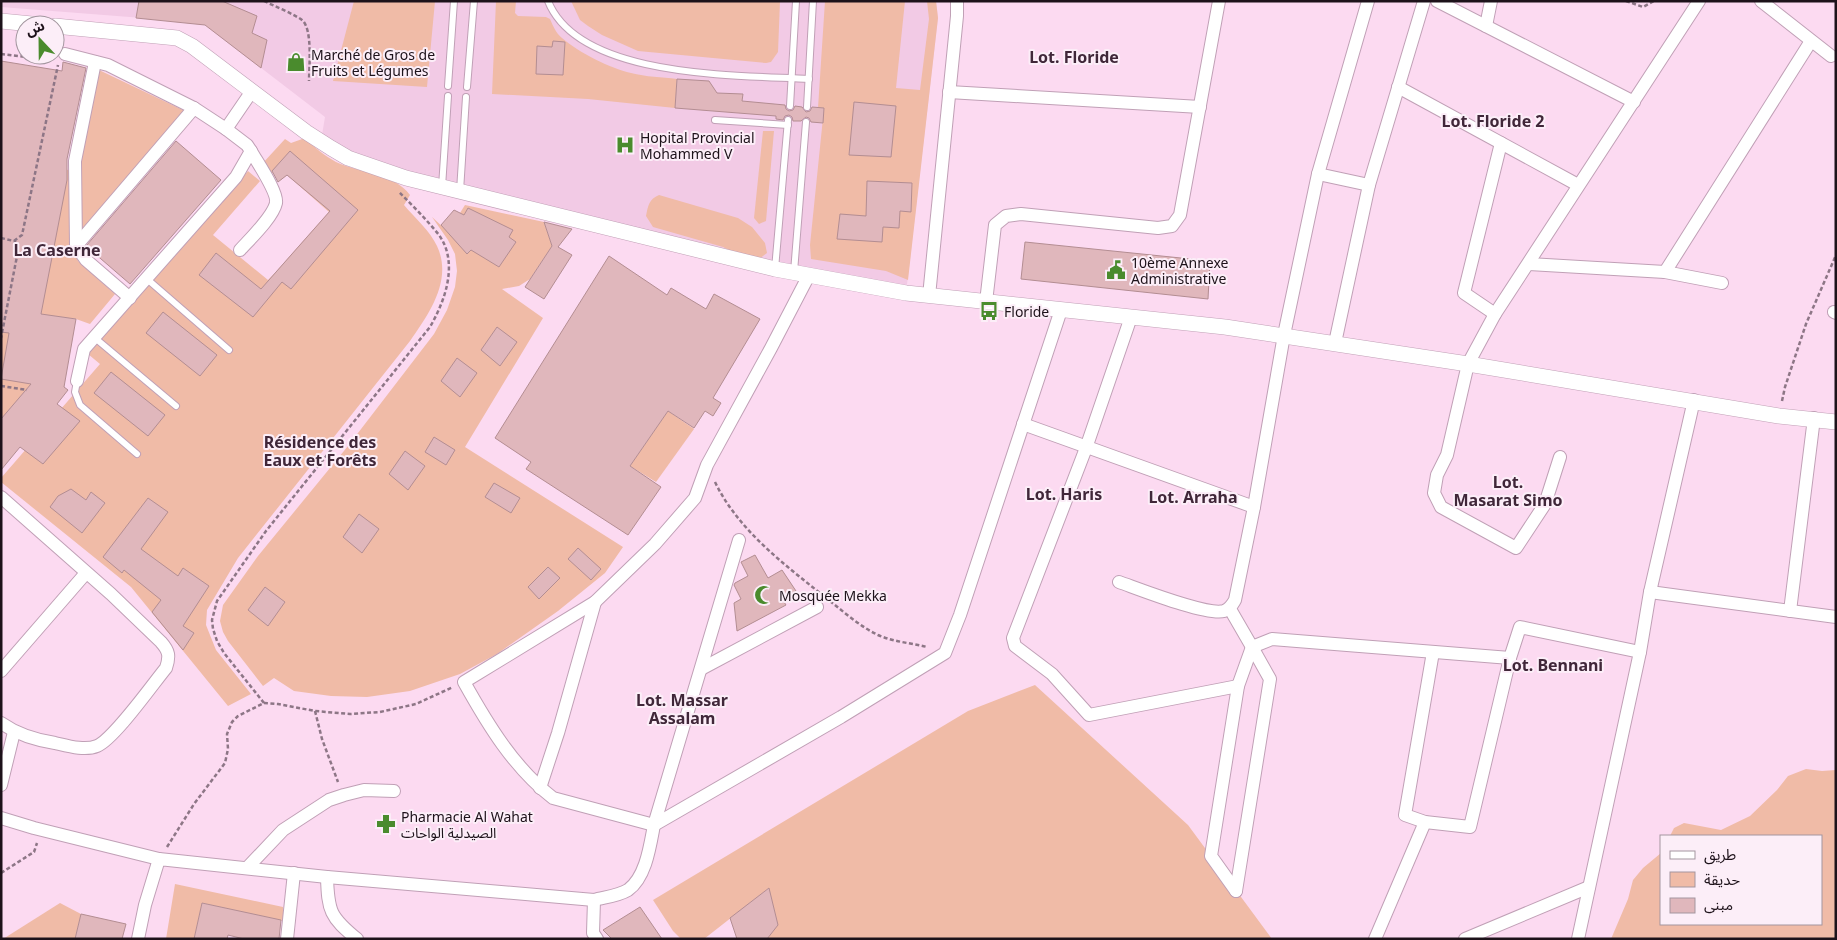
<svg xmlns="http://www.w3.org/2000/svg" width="1837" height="940" viewBox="0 0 1837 940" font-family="'Noto Sans','Noto Sans Arabic',sans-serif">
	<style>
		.built { fill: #f2cae5 }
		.green { fill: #f0bba7 }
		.building { fill: #e0b7bc; stroke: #b38d92 }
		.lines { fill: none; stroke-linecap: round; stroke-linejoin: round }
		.service-casing { stroke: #c0a0b6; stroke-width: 8 }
		.minor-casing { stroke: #c0a0b6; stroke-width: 14 }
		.tertiary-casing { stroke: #c0a0b6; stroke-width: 16 }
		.path { stroke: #8d7686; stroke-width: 2.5; stroke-dasharray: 4 2.5; stroke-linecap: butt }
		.service { stroke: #fff; stroke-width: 6 }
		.minor { stroke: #fff; stroke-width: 12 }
		.tertiary { stroke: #fff; stroke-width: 15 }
		.labels { text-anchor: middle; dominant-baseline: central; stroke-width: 4; stroke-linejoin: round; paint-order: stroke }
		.poi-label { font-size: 14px; fill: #1d121a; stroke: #fceef8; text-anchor: start }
		.quarter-label { font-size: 16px; font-weight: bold; fill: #402739; stroke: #fceef8 }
	</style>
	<rect width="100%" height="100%" fill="#fcdaf1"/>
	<path class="built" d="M1 1H936L938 18 906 293 460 192 321 141 325 117 205 25 194 22 1 7Z"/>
	<g class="green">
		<path d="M354 1H435L427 87 333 81Z"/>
		<path d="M496 1H516L515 13 518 16 546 17 550 19C553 26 556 33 562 38 579 53 610 68 631 73 646 77 662 77 677 79L675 108 588 99 492 94Z"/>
		<path d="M571 1H780L778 52 771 62 766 63 638 51 602 35 588 26 580 20Z"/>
		<path d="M825 1H905L896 88 920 90 929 19 927 1H936L938 18 908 280 886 271 811 259 810 245 824 108H818Z"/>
		<path d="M99 70 185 111 80 231 81 158Z"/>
		<path d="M763 131H774L766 221 759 224 754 218Z"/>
		<path d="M305 138C314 147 325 156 336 162 360 173 394 173 410 195L404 205C415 218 430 231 437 246 453 280 429 314 410 341L238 558 207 610 206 625 216 650 251 694 228 706 131 587 1 482V478L100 364 88 354 248 171 260 181 213 235 268 280 274 274 329 212 287 175 281 180 262 164 285 139 291 143Z"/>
		<path d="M42 167 69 170V248L79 262 115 294 90 324 76 319 52 316 44 370 1 419V286Z"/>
		<path d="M659 195 738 218 752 227 765 243 767 253 759 259 737 254 723 247 653 227 646 216C648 206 649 199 659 195Z"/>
		<path d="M465 205 544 222 552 246 530 279 519 286 502 289 543 318 465 447 623 547 605 573 558 611 497 654 460 674 410 691 367 697 331 696 294 691 274 678 263 686 228 641 223 632 220 621 223 605 258 556 348 446 434 334 447 310 455 287 457 271 455 254 448 240 432 217 445 229 460 213Z"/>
		<path d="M668 411 694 429 656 482 630 466Z"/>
		<path d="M1035 685 1188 825 1272 939H767L769 888 704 939H681L673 931 653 900 968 711Z"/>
		<path d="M1806 769 1822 771 1836 770V939H1611L1628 899 1633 880 1643 868 1661 853V924H1821V836H1670L1674 828 1684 823 1721 830 1750 816 1777 790 1788 776Z"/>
		<path d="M175 884 283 907V921L202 903 194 939H166Z"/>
		<path d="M60 903 81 914 75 939H3Z"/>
	</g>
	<g class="building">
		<path d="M139 1H222L257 16 252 33 267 40 261 68 205 25 136 18Z"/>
		<path d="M553 41 565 42 563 75 536 74 537 46 552 47Z"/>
		<path d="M1 61 62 71 63 62 86 68 67 159V180L41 314 76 319 64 387 68 390 57 404 80 421 43 464 20 447 1 470V419L31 384 1 379 9 333 1 332Z"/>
		<path d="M677 79 709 81 717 93 743 94 742 101 785 105 786 109 789 111 793 110 795 106 802 107 806 112 810 111 812 107 824 108 823 123 811 122 809 118 806 117 801 121H793L792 117 789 115 785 116 783 120 776 119V116L675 108Z"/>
		<path d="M854 102 896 106 891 157 849 155Z"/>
		<path d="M176 141 221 180 130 284 86 246Z"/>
		<path d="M290 151 358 210 291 289 282 282 253 317 199 275 216 253 261 289 330 211 287 175 278 182 272 171Z"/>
		<path d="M867 181 912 183 911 212 900 211 899 228 883 227 882 242 837 239 840 214 866 216Z"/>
		<path d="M468 208 513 230 509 237 516 242 499 267 471 250 467 254 441 225 454 210 464 215Z"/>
		<path d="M544 222 572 229 558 247 572 255 544 299 525 287 552 246Z"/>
		<path d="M1025 242 1210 261 1208 299 1021 279Z"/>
		<path d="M609 256 667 295 671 288 706 309 714 294 760 319 713 398 721 403 713 416 705 411 694 428 668 411 630 466 661 487 628 535 526 469 531 462 495 438Z"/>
		<path d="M163 312 217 355 200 376 146 333Z"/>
		<path d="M497 327 517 342 500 366 481 350Z"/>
		<path d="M457 358 477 373 460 397 441 381Z"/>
		<path d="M111 372 165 415 148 436 94 393Z"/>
		<path d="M434 437 455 450 446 465 425 452Z"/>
		<path d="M405 451 425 466 408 490 389 474Z"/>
		<path d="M494 483 520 498 511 513 485 497Z"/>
		<path d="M71 489 86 500 91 492 105 503 82 533 50 507 58 496Z"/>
		<path d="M148 498 168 512 141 549 178 576 183 568 209 586 183 626 194 633 183 650 152 612 161 600 124 570 122 573 103 557Z"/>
		<path d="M359 514 379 529 362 553 343 537Z"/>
		<path d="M578 548 601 569 591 580 568 559Z"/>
		<path d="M755 555 768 578 782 570 796 591 782 599 786 605 737 631 734 603 741 599 734 585 735 583 748 576 741 562Z"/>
		<path d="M548 567 560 578 539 599 528 587Z"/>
		<path d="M265 587 285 602 268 626 248 610Z"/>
		<path d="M769 888 778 925 767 939H737L730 918Z"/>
		<path d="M202 903 281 920 279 939H244L228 935 227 939H194Z"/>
		<path d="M640 907 662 939H612L603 930Z"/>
		<path d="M81 914 126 924 122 939H75Z"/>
	</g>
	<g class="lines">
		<g class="service-casing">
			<g id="service">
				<path d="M548 1C579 79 739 75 809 79"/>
				<path d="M448 86 454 1"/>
				<path d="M467 87 474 1"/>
				<path d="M790 106 796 1"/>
				<path d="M807 107 813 1"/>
				<path d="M715 120 788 125"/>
				<path d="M442 187 448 96"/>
				<path d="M460 191 466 97"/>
				<path d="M775 269 788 120"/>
				<path d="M794 272 806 122"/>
				<path d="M147 279 229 350"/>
				<path d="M95 338 176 406"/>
				<path d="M77 381 75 392 80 405 137 454"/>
			</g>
		</g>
		<g class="minor-casing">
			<g id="minor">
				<path d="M1437 1 1634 102"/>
				<path d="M1761 1 1831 56"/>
				<path d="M1486 26 1491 1"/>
				<path d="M65 54 108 65 194 108 226 129 247 145 251 151 236 177 84 349 77 381"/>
				<path d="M95 62 75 161 76 246 86 260 130 298"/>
				<path d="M1398 87 1578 185"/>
				<path d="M949 92 1200 107"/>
				<path d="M226 129 252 91"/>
				<path d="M1318 174 1369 185"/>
				<path d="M76 246 194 108"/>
				<path d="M240 250C250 239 273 217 276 203 278 192 257 162 251 151"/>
				<path d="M1529 264 1665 272 1722 283"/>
				<path d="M1665 272 1811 41"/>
				<path d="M809 275 771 348 707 465 695 498 655 544 595 602 464 682C488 725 514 768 553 798L654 825 841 717 945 653 960 615 1061 310"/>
				<path d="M929 296 957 16V1"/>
				<path d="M986 302 995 225 1006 216 1021 214 1158 228 1172 226 1180 215 1219 1"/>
				<path d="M1834 312 1836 313"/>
				<path d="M1495 314 1464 293 1501 143"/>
				<path d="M1131 317 1086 448 1013 638 1015 646 1052 674 1089 715 1238 686"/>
				<path d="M1335 343 1369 185 1424 1"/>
				<path d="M1023 424 1254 507"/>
				<path d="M1560 457 1545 504 1516 548 1441 507 1434 493 1437 475 1447 455 1468 364 1495 314 1699 1"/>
				<path d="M1 497 111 594 161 642C169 651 170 656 166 668 152 685 114 739 97 746 85 751 68 746 55 743 35 740 18 735 1 723"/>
				<path d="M1119 582C1139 589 1207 616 1224 611 1230 609 1232 605 1235 600L1254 507 1284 335 1318 174 1368 1"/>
				<path d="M1650 592 1836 617"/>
				<path d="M1230 609 1252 647 1272 639 1510 658 1520 627 1640 652"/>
				<path d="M1790 611 1814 418"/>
				<path d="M1433 652 1405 815 1425 822 1470 827 1510 658"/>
				<path d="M701 669 817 607"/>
				<path d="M1 671 86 573"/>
				<path d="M1 785 14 732"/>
				<path d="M540 788 558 733 595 602"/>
				<path d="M1 818 34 828 159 859"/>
				<path d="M247 868 283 830 329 800 344 795 364 790 394 791"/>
				<path d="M327 877C328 911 330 917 357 939"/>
				<path d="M1236 891 1211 856 1238 686 1252 647"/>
				<path d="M1236 891 1270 679 1252 647"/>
				<path d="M594 900 593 933 597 939"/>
				<path d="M138 939 145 905 159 859 327 877 594 900C605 897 618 896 628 890 646 877 650 846 654 825L739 540"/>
				<path d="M287 939 294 873"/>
				<path d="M1375 939 1425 822"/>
				<path d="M1465 939 1589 887"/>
				<path d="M1578 939 1640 652 1650 592 1694 400"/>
			</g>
		</g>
		<g class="tertiary-casing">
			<g id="tertiary">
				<path d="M1 21 42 25"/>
				<path d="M55 26 177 38 192 46 306 132 331 148 348 158 406 178 775 269 906 293 1225 327 1468 364 1779 416 1836 422"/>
			</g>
		</g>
		<g class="path">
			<path d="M264 1C274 6 294 14 302 20 313 29 309 68 309 81"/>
			<path d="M1626 1 1643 7 1654 1"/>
			<path d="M1 54 52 60"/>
			<path d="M1 238 14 241 17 244 18 251 1 338"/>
			<path d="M14 241 22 235 58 65"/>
			<path d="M1 386 27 390"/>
			<path d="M1782 401 1785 387 1806 324 1836 255"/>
			<path d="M715 482C737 528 781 562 820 593"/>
			<path d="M830 601C845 613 861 627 878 635 894 642 911 643 927 647"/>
			<path d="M264 703 224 653 217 641 213 629 212 620 217 601 266 531 430 327C445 301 459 263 439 235 427 220 412 205 399 192"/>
			<path d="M315 711 322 739 338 782"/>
			<path d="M167 847 194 804 225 763 228 749 227 734 232 722 238 716 264 703 278 704 315 711 350 714 380 712 416 704 453 687"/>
			<path d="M1 873 34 852 37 843"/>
		</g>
		<use href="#service" class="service"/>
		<use href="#minor" class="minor"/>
		<use href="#tertiary" class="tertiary"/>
	</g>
	<defs>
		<g id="shop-bare" transform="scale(1.5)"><path d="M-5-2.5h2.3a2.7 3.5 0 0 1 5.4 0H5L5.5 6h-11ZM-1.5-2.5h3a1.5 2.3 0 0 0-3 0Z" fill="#4a8b2d" stroke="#fceef8" stroke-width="2.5" paint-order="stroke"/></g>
		<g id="hospital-bare" transform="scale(1.5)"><path d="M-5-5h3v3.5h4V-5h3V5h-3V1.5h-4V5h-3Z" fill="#4a8b2d" stroke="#fceef8" stroke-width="2.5" paint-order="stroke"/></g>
		<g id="civic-bare" transform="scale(1.5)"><path d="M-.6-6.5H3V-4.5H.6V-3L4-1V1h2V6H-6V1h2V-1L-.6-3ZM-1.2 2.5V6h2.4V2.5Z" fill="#4a8b2d" stroke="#fceef8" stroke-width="2.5" paint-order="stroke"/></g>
		<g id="bus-bare" transform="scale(1.5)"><path d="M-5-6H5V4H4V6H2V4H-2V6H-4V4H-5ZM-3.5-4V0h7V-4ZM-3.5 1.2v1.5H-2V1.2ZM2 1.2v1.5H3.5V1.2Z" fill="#4a8b2d" stroke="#fceef8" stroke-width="2.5" paint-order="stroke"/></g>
		<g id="mosque-bare" transform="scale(1.5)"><path d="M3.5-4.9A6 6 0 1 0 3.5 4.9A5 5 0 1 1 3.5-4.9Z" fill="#4a8b2d" stroke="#fceef8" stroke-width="2.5" paint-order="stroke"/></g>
		<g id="pharmacy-bare" transform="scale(1.5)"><path d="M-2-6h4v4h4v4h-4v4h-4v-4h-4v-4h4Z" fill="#4a8b2d" stroke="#fceef8" stroke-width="2.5" paint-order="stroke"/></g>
	</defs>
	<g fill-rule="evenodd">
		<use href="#shop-bare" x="296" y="62"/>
		<use href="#hospital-bare" x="625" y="145"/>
		<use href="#civic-bare" x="1116" y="270"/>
		<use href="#bus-bare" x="989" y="311"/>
		<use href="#mosque-bare" x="764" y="595"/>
		<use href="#pharmacy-bare" x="386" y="824"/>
	</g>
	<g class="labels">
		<g class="poi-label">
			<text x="311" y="54">Marché de Gros de<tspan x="311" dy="16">Fruits et Légumes</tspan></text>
			<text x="640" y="137">Hopital Provincial<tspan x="640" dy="16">Mohammed V</tspan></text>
			<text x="1131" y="262">10ème Annexe<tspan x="1131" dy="16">Administrative</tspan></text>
			<text x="1004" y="311">Floride</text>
			<text x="779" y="595">Mosquée Mekka</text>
			<text x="401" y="816">Pharmacie Al Wahat<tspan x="401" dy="16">الصيدلية الواحات</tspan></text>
		</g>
		<g class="quarter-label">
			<text x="1074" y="57">Lot. Floride</text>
			<text x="1493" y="121">Lot. Floride 2</text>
			<text x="57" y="250">La Caserne</text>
			<text x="320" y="442">Résidence des<tspan x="320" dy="18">Eaux et Forêts</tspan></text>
			<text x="1508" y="482">Lot.<tspan x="1508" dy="18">Masarat Simo</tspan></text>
			<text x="1064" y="494">Lot. Haris</text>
			<text x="1193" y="497">Lot. Arraha</text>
			<text x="1553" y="665">Lot. Bennani</text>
			<text x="682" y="700">Lot. Massar<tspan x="682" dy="18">Assalam</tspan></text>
		</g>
	</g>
	<rect width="1837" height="940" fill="none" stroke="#1d121a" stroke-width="5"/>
	<rect x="1660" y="835" width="162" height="90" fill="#fceef8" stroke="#a3969f"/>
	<rect x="1670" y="851" width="25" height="8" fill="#ffffff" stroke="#a3969f"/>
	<text x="1704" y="860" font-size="15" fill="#1d121a">طريق</text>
	<rect x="1670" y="872" width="25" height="15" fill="#f0bba7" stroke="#a3969f"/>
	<text x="1704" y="885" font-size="15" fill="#1d121a">حديقة</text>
	<rect x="1670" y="898" width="25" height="15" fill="#e0b7bc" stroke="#a3969f"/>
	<text x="1704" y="910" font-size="15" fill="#1d121a">مبنى</text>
	<g transform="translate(40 40) rotate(338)"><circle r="24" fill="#fceef8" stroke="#a3969f"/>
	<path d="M0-4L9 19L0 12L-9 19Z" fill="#4a8b2d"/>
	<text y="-8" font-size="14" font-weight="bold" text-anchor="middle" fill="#1d121a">ش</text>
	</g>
</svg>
